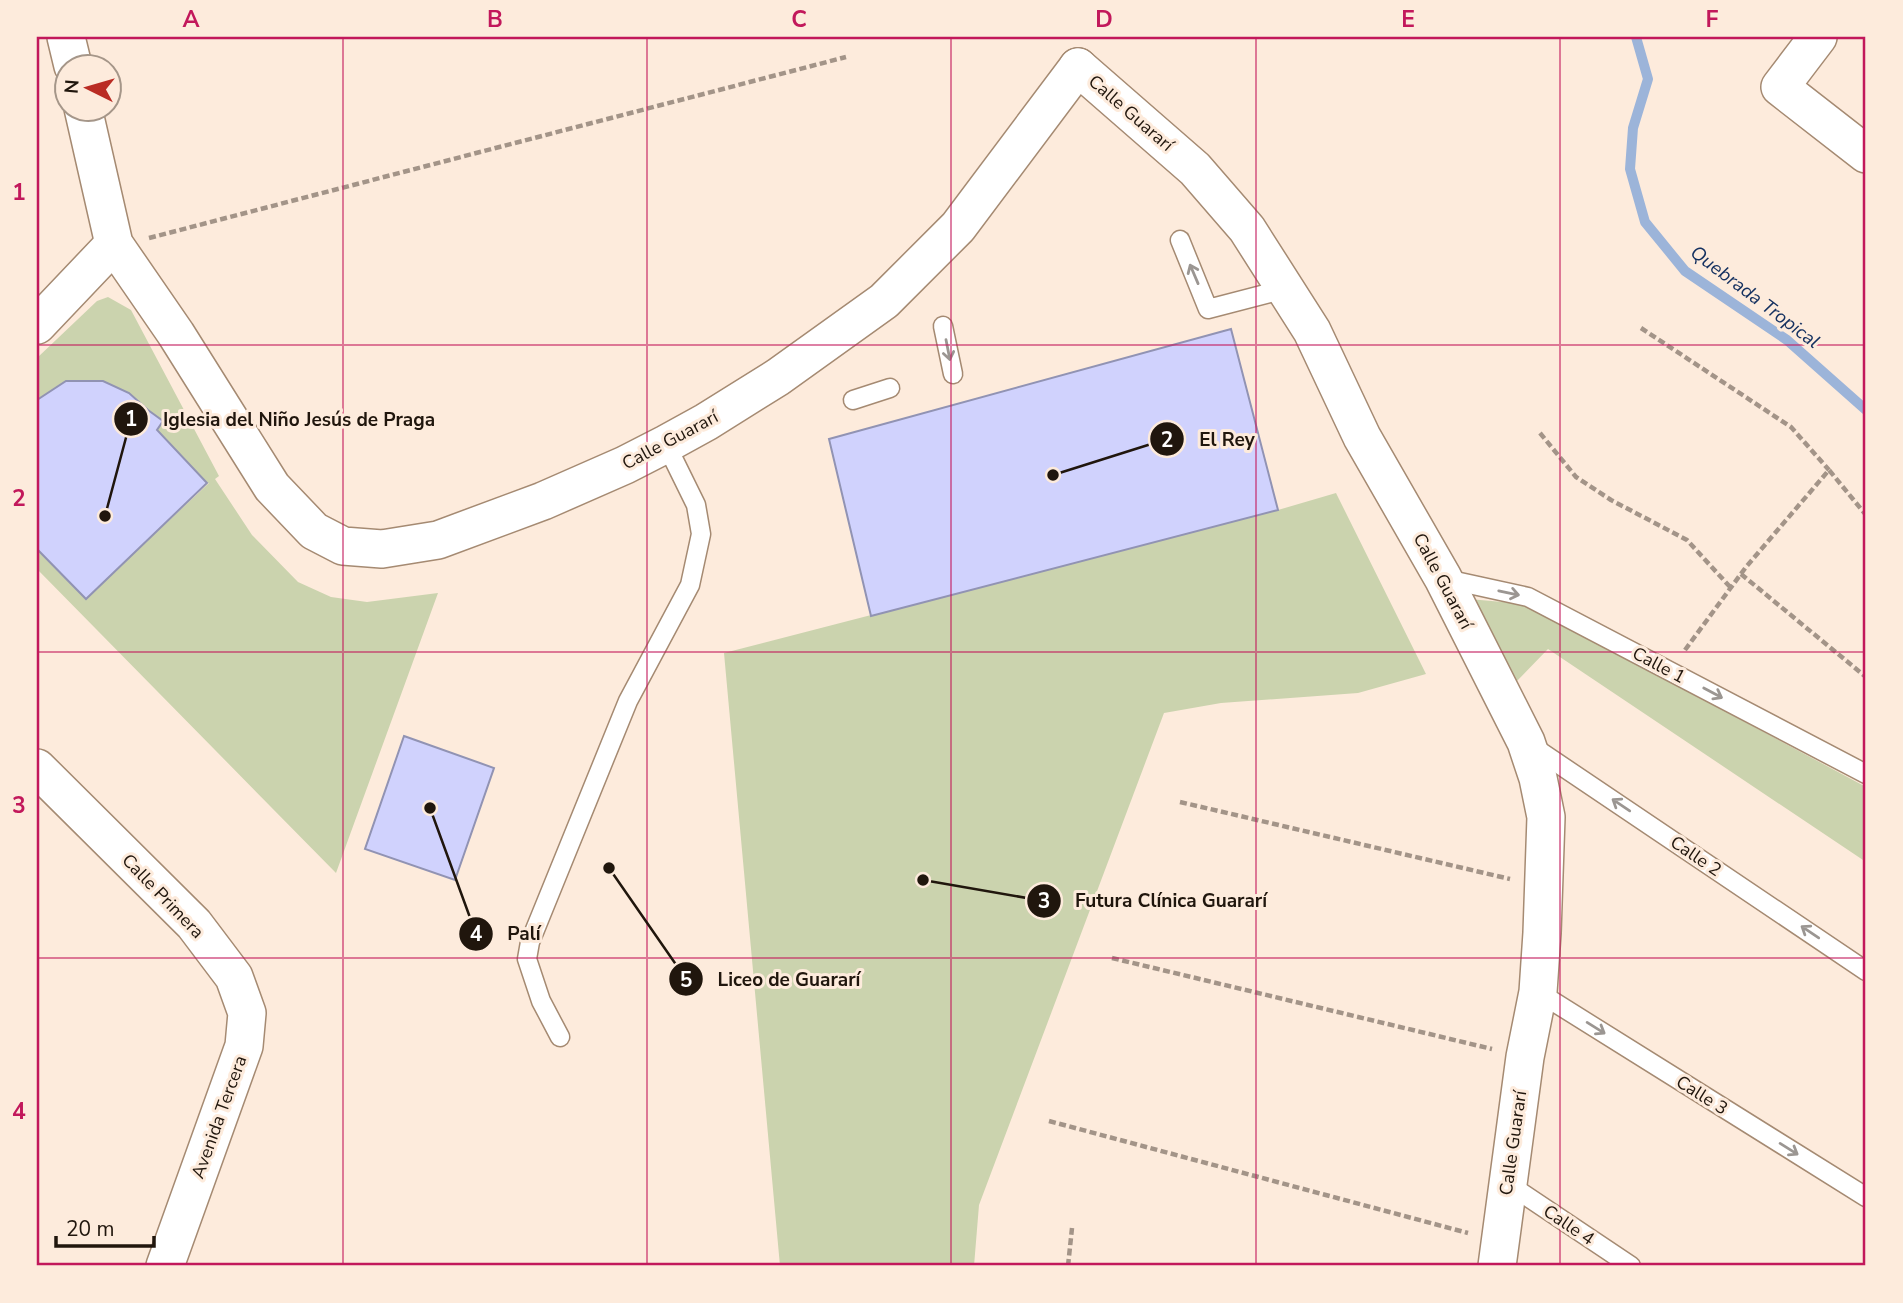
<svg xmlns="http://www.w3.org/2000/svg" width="1903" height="1303" viewBox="0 0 1903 1303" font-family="'Nunito Sans',sans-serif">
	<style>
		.green { fill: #cbd3ae }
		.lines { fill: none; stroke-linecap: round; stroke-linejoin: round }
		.stream { stroke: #9cb4d9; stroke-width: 10 }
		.building { fill: #d0d2fd; stroke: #9193b3; stroke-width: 2 }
		.lane-casing { stroke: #a58a72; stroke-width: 21 }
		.street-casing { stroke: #a58a72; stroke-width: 40 }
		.path { stroke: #a39488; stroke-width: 4.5; stroke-dasharray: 7 3.5; stroke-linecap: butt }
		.lane { stroke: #fff; stroke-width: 18 }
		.street { stroke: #fff; stroke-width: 37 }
		.oneway { stroke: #9b9692 }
		.grid { fill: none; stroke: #c2185b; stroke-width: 2; stroke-opacity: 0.55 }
		.labels { text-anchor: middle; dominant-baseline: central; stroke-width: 6; stroke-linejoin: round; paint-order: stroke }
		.street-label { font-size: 18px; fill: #20160d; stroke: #fdebdc }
		.water-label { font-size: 19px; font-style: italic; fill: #153160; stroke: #fdebdc }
		.leader { fill: none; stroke: #20160d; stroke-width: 2.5 }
		.callout-dot { fill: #20160d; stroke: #fdebdc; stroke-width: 2.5 }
		.mark-label { font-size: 21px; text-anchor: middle; font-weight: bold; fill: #fff }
		.callout-label { font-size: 19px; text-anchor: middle; font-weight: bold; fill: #20160d; stroke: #fdebdc; stroke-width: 6; stroke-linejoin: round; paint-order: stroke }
		.neatline { fill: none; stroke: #c2185b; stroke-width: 2.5 }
		.grid-label { font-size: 23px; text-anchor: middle; font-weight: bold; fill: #c2185b }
	</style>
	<rect width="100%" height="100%" fill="#fdebdc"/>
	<g class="green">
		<path d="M108 297 131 310 219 476 215 479 252 535 298 582 331 597 367 602 438 593 336 873 37 569V549L86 598 209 483H207L157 430 148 410 129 393 103 381H66L37 400V358L97 301Z"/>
		<path d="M1336 493 1426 674 1358 693 1221 703 1164 713 979 1205 974 1266H780L724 653 1278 510Z"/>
		<path d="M1469 599 1525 604 1866 787V862L1548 649 1516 682Z"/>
	</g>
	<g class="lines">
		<path class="stream" d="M1636 37 1648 79 1633 128 1630 169 1645 222 1685 271 1787 340 1866 410"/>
	</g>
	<g class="building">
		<path d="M1231 329 1278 510 871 616 829 439Z"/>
		<path d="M66 381H103L129 393 148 410 163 421 157 430 207 483 86 599 37 549V400Z"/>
		<path d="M404 736 494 768 455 880 365 849Z"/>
	</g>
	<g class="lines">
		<g class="lane-casing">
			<g id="lane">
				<path d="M1180 240 1208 309 1285 289"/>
				<path d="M943 326 953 374"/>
				<path d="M853 400 890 388"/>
				<path d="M1446 579 1528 597 1866 774"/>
				<path d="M1532 746 1866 971"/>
				<path d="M1538 992 1866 1197"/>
				<path d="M560 1037 541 1001 527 959 530 942 628 701 690 585 701 534 696 505 666 444"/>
				<path d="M1507 1183 1631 1266"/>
			</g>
		</g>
		<g class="street-casing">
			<g id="street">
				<path d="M66 37 73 66"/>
				<path d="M1818 37 1780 87 1866 154"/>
				<path d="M1078 67 1195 169 1247 229 1312 331 1362 437 1443 578 1526 742 1538 778 1546 817 1542 933 1538 992 1525 1057 1497 1266"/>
				<path d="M83 108 114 244 176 334 272 487 314 531 343 546 382 549 438 540 543 501 625 465 666 444 706 422 778 377 884 301 958 227 1078 67"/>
				<path d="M37 325 114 244"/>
				<path d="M37 768 194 924 234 977 247 1013 244 1046 165 1266"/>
			</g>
		</g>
		<g class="path">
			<path d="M149 238 846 57"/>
			<path d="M1641 328 1791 427 1829 470"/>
			<path d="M1540 433 1576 477 1611 500 1687 540 1731 588"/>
			<path d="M1741 574 1866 677"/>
			<path d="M1685 650 1746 567 1829 470 1866 515"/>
			<path d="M1180 802 1510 879"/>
			<path d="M1112 958 1492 1049"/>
			<path d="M1049 1121 1468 1233"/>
			<path d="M1068 1266 1072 1228"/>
		</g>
		<use href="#lane" class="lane"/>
		<use href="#street" class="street"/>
	</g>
	<defs><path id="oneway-shaft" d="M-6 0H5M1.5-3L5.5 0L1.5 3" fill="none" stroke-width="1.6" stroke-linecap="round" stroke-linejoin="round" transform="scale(1.75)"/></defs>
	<g class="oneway">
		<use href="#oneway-shaft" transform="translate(1194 274) rotate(-113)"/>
		<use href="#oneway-shaft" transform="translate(948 350) rotate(79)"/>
		<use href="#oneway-shaft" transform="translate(1509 593) rotate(12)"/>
		<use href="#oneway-shaft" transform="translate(1713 693) rotate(28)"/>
		<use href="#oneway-shaft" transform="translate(1621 805) rotate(-146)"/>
		<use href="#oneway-shaft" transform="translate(1810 932) rotate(-146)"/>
		<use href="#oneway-shaft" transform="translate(1596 1028) rotate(32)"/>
		<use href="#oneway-shaft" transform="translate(1789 1149) rotate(32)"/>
	</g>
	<path class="grid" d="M343 37V1266M647 37V1266M951 37V1266M1256 37V1266M1560 37V1266M37 345H1866M37 652H1866M37 958H1866"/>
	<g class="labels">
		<g class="street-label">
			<text transform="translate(1131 113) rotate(41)">Calle Guararí</text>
			<text transform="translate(670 440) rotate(-28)">Calle Guararí</text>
			<text transform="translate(1443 581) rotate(62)">Calle Guararí</text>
			<text transform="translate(1659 665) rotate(28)">Calle 1</text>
			<text transform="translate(1696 856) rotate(34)">Calle 2</text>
			<text transform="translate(163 896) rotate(46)">Calle Primera</text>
			<text transform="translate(1702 1095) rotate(32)">Calle 3</text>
			<text transform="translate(219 1117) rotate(-70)">Avenida Tercera</text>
			<text transform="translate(1513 1143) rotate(-82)">Calle Guararí</text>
			<text transform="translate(1569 1225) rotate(34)">Calle 4</text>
		</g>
		<g class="water-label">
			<text transform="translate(1755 297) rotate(37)">Quebrada Tropical</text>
		</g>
	</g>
	<path class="leader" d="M105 516L131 419M1053 475L1167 439M923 880L1044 901M430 808L476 934M609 868L686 979"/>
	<g class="callout-dot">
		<circle cx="105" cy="516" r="7"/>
		<circle cx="1053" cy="475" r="7"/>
		<circle cx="923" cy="880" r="7"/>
		<circle cx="430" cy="808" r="7"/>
		<circle cx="609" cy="868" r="7"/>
		<circle cx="131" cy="419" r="18"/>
		<circle cx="1167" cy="439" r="18"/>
		<circle cx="1044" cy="901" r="18"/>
		<circle cx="476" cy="934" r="18"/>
		<circle cx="686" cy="979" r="18"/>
	</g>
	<g class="mark-label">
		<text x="131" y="426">1</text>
		<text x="1167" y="447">2</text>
		<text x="1044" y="908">3</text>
		<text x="476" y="941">4</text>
		<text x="686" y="987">5</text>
	</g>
	<g class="callout-label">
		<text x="299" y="426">Iglesia del Niño Jesús de Praga</text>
		<text x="1227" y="446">El Rey</text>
		<text x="1171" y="907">Futura Clínica Guararí</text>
		<text x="524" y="940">Palí</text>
		<text x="789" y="986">Liceo de Guararí</text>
	</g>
	<rect width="1903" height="1303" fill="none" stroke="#fdebdc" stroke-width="77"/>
	<g transform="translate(88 88) rotate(275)"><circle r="33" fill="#fdebdc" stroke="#a59689" stroke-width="2"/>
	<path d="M0-5L12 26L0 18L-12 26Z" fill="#ba2c24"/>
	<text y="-10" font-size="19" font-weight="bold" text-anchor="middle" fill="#20160d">N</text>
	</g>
	<path d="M56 1236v10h98v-10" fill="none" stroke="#20160d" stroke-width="3.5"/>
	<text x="66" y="1236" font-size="21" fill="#20160d" stroke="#fdebdc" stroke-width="5" paint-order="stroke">20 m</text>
	<rect x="38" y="38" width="1826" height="1226" class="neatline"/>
	<g class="grid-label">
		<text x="191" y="27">A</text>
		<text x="495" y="27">B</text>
		<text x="799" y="27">C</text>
		<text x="1104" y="27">D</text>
		<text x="1408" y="27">E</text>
		<text x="1712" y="27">F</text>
		<text x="19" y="200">1</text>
		<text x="19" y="506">2</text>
		<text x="19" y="813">3</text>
		<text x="19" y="1119">4</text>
	</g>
</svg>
